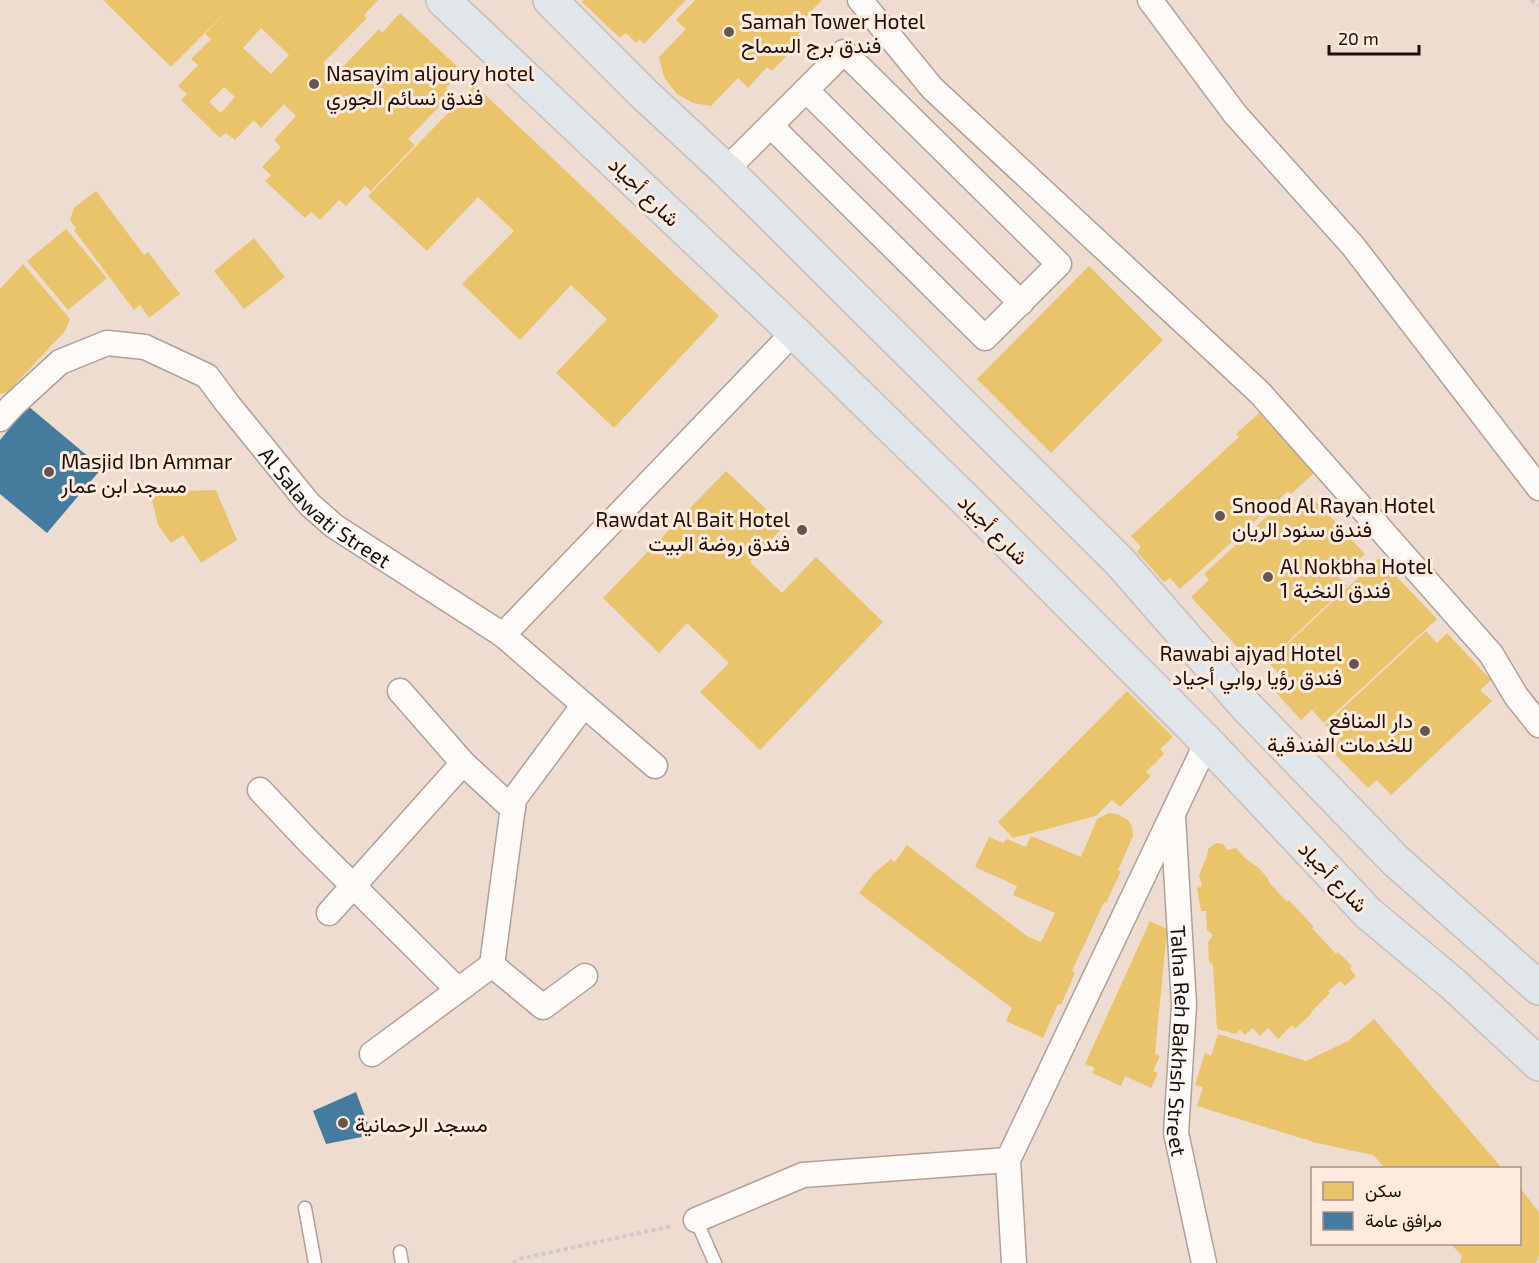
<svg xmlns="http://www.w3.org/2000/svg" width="1539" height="1263" viewBox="0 0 1539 1263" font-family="'Exo 2',Vazirmatn,sans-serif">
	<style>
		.homes { fill: #e9c46a; fill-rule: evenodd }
		.public { fill: #457b9d }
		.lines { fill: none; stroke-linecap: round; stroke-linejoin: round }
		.lane-casing { stroke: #afa198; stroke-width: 15 }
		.street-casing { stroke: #afa198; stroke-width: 27 }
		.primary-casing { stroke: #c7beb8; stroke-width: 36 }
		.path { stroke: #d0cbc8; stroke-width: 4; stroke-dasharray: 4.5 3; stroke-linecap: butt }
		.lane { stroke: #fdfaf8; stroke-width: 12 }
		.street { stroke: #fdfaf8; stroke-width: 24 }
		.primary { stroke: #e0e6e9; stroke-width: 33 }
		.poi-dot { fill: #65574e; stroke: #ffeadd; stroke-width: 2 }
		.labels { text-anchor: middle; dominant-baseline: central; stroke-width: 6; stroke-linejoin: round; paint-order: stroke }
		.poi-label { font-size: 21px; fill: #1b1008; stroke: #ffeadd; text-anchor: start }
		.street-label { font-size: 21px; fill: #1b1008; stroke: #ffeadd }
	</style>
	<rect width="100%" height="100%" fill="#efdcd1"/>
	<g class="homes">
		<path d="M103 0H378L364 15 367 18 323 63 335 75 379 29 382 33 400 13 462 71 446 88 452 93 408 139 415 145 371 191 365 186 346 206 339 200 320 220 311 212 305 218 265 181 271 175 262 167 281 147 274 140 296 116 284 104 261 128 254 120 235 140 226 133 220 138 181 100 187 94 178 86 198 65 191 59 211 39 205 34 236 2 171 67ZM261 28 289 55 271 74 243 48ZM224 87 235 97 221 113 209 102Z"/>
		<path d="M584 0H686L644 44 639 39 636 43 626 33 620 38 582 2Z"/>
		<path d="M695 0H822L802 21 806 25 798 34 803 39 772 71 767 67 748 88 738 78 711 106 693 103 677 94 665 79 660 62 659 57 686 29 676 20Z"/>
		<path d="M475 85 719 316 614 428 556 373 607 319 571 285 520 340 462 284 514 231 478 197 427 251 368 196Z"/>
		<path d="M96 191 144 255 148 252 180 294 149 318 140 305 134 310 74 230 76 228 70 220 74 208Z"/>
		<path d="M66 229 107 278 68 310 27 261Z"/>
		<path d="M254 238 285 277 244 309 214 271Z"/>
		<path d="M23 264 70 319 65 331 10 390 2 394 0 393V289Z"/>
		<path d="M1089 266 1163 340 1051 453 977 379Z"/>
		<path d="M1259 413 1314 473 1291 494 1288 491 1180 589 1170 578 1164 582 1137 552 1141 547 1131 536 1239 437 1236 434Z"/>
		<path d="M726 471 784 526 750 562 782 593 816 557 883 622 760 750 700 692 729 663 687 623 659 653 603 598Z"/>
		<path d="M216 490 237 540 201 563 183 535 171 543 158 525 150 492Z"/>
		<path d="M1309 494 1365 554 1339 577 1347 586 1277 652 1272 647 1253 664 1191 597 1209 580 1204 574 1275 509 1283 517Z"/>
		<path d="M1379 558 1437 619 1324 723 1312 710 1301 720 1269 685 1280 675 1268 662Z"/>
		<path d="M1426 631 1437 643 1447 633 1491 680 1480 690 1492 701 1391 795 1377 780 1368 788 1330 749 1340 740 1325 725Z"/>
		<path d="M1127 691 1173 737 1160 749 1164 754 1146 772 1151 776 1120 807 1112 800 1096 816 1013 838 998 822Z"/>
		<path d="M1109 813 1117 814 1128 820 1132 827 1133 836 1118 870 1121 871 1106 903 1104 902 1072 971 1075 973 1061 1005 1058 1004 1043 1038 1006 1021 1012 1008 859 893 873 874 891 859 895 862 907 845 1027 936 1041 942 1055 913 1013 895 1017 886 975 867 989 837 1003 843 1007 839 1026 847 1031 836 1081 857 1097 819Z"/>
		<path d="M1216 843 1223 844 1227 850 1236 848 1246 859 1259 868 1269 880 1268 881 1287 902 1289 900 1314 927 1312 928 1336 954 1338 952 1352 966 1350 969 1356 976 1345 986 1340 981 1328 991 1330 993 1311 1012 1312 1013 1295 1029 1292 1025 1278 1039 1268 1028 1260 1036 1253 1028 1245 1035 1240 1030 1235 1034 1217 1029 1213 965 1209 962 1208 942 1213 935 1207 930 1206 911H1201L1197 888 1202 886 1199 875 1207 856 1208 849Z"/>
		<path d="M1150 921 1167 929 1155 1054 1160 1056 1153 1071 1158 1073 1151 1088 1125 1076 1121 1086 1092 1073 1095 1068 1085 1064Z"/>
		<path d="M1374 1019 1502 1168H1385L1373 1155 1317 1143 1197 1106 1203 1087 1195 1085 1205 1053 1211 1056 1218 1034 1306 1061 1348 1041Z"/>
		<path d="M1520 1188 1539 1212V1255L1536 1263H1460L1462 1256 1451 1244H1520Z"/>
	</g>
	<g class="public">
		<path d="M28 406 102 468 47 533 0 494V440Z"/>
		<path d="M356 1092 372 1135 326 1144 313 1111Z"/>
	</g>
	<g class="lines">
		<g class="lane-casing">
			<g id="lane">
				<path d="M305 1208 315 1263"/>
				<path d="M696 1220 715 1263"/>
				<path d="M400 1252 402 1263"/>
			</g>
		</g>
		<g class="street-casing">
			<g id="street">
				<path d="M860 0 932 88 1260 393 1491 654 1516 696 1539 725"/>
				<path d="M1150 0 1235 114 1353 246 1539 488"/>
				<path d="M806 90 1021 303"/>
				<path d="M726 170 844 52 1059 264 985 338 771 126"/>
				<path id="s1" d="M0 419 13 405 60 362 107 343 145 347 207 376 227 403 309 504 334 526 503 635 655 766"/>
				<path d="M503 635 794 332"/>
				<path d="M400 691 463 763 513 809"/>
				<path d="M260 790 309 842 458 990"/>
				<path id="s2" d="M1173 817 1184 1005 1176 1133 1204 1263"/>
				<path d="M329 913 463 763"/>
				<path d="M492 965 543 1007 585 976"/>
				<path d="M372 1054 492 965 514 799 583 706"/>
				<path d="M696 1220 803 1175 1008 1160"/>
				<path d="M1014 1263 1008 1160 1207 742"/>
			</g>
		</g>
		<g class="primary-casing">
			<g id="primary">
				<path d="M443 0 794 332 977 511 1207 742 1368 913 1453 984 1539 1064"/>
				<path d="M550 0 643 93 726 170 1120 562 1244 704 1396 861 1539 988"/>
			</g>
		</g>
		<g class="path">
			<path d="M1531 0 1539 6"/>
			<path d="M513 1263 519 1259 672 1226"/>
		</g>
		<use href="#lane" class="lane"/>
		<use href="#street" class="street"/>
		<use href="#primary" class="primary"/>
	</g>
	<g class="poi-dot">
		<circle cx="729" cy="32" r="6"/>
		<circle cx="314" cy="84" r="6"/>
		<circle cx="49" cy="472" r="6"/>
		<circle cx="1220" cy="516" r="6"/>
		<circle cx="802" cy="530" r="6"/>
		<circle cx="1268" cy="577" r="6"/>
		<circle cx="1354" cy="664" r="6"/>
		<circle cx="1425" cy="731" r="6"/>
		<circle cx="343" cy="1123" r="6"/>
	</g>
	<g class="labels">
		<g class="poi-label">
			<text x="741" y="20">Samah Tower Hotel<tspan x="741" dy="24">فندق برج السماح</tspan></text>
			<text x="326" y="72">Nasayim aljoury hotel<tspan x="326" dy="24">فندق نسائم الجوري</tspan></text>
			<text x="61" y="460">Masjid Ibn Ammar<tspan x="61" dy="24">مسجد ابن عمار</tspan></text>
			<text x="1232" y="504">Snood Al Rayan Hotel<tspan x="1232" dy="24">فندق سنود الريان</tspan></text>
			<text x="790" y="518" text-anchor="end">Rawdat Al Bait Hotel<tspan x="790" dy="24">فندق روضة البيت</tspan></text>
			<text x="1280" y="565">Al Nokbha Hotel<tspan x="1280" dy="24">1 فندق النخبة</tspan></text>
			<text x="1342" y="652" text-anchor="end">Rawabi ajyad Hotel<tspan x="1342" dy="24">فندق رؤيا روابي أجياد</tspan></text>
			<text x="1413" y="719" text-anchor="end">دار المنافع<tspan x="1413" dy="24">للخدمات الفندقية</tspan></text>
			<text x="355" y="1123">مسجد الرحمانية</text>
		</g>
		<g class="street-label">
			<text transform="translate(645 191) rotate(44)">شارع أجياد</text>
			<text stroke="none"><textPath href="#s1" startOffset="418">Al Salawati Street</textPath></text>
			<text transform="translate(994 529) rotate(45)">شارع أجياد</text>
			<text transform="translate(1334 876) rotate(46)">شارع أجياد</text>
			<text stroke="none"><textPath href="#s2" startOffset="224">Talha Reh Bakhsh Street</textPath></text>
		</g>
	</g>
	<rect x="1311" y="1167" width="210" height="78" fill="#ffeadd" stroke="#a49388" stroke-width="1.5"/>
	<rect x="1323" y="1182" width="30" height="18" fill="#e9c46a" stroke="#a49388" stroke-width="1.5"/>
	<text x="1365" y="1197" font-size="18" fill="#1b1008">سكن</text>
	<rect x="1323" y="1212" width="30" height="18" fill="#457b9d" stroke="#a49388" stroke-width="1.5"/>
	<text x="1365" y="1227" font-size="18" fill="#1b1008">مرافق عامة</text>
	<path d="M1329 45v9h90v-9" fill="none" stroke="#1b1008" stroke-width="3"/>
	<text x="1338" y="45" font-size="18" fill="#1b1008" stroke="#ffeadd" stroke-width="4.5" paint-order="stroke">20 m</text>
</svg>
